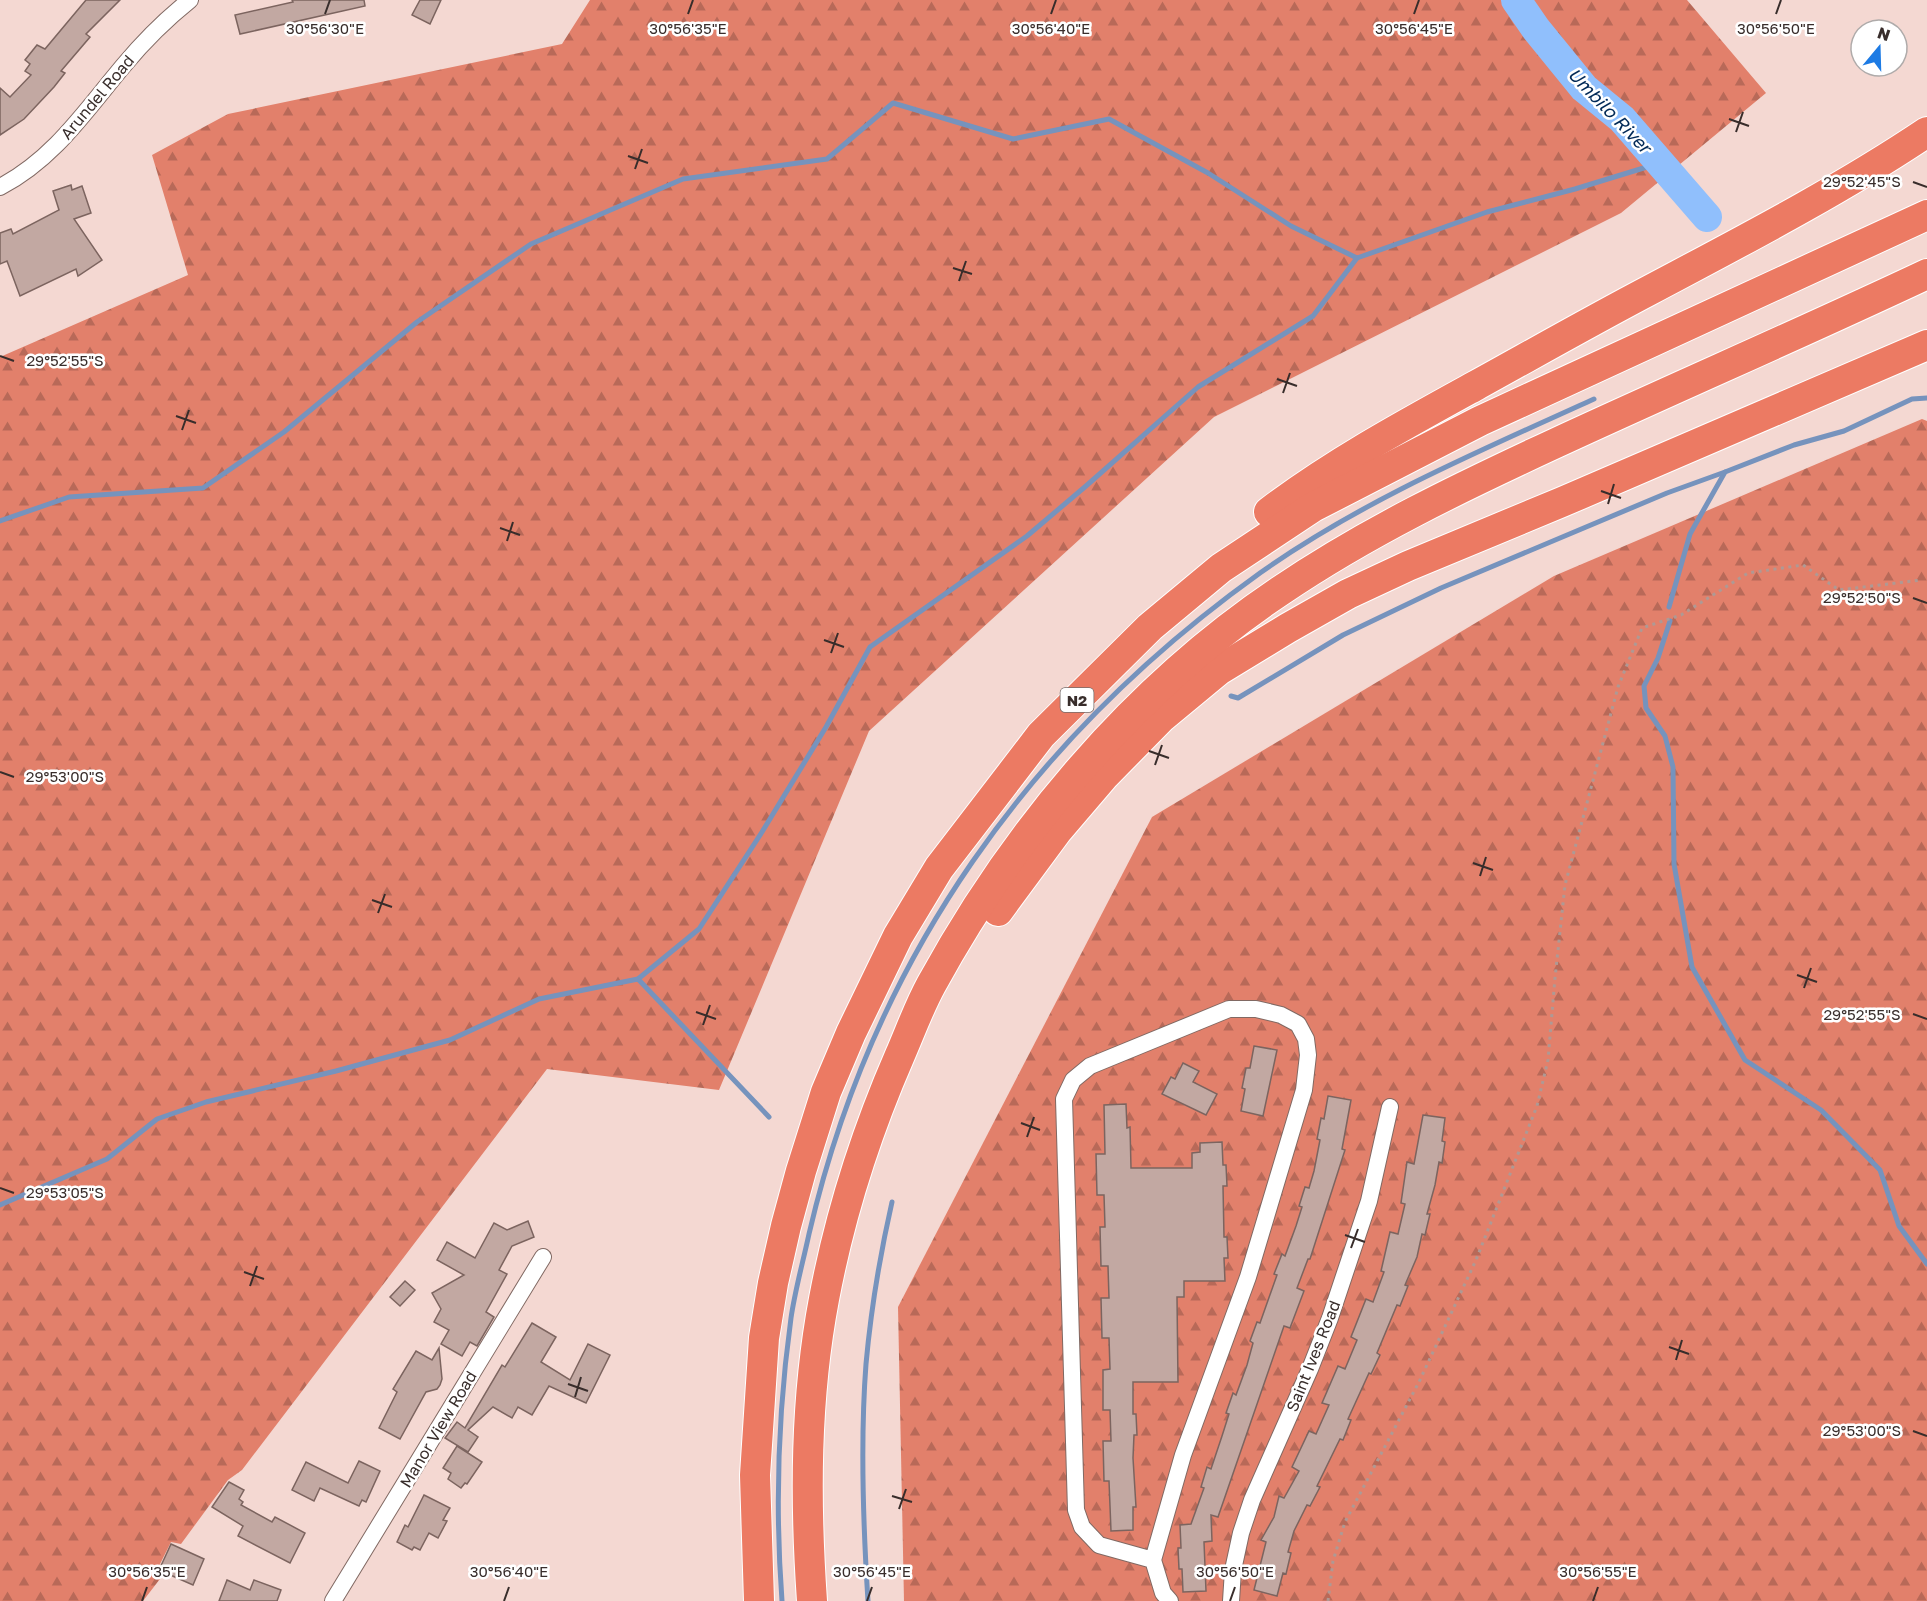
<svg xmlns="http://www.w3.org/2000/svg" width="1927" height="1601" viewBox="0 0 1927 1601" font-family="'Golos Text',sans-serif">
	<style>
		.forest { fill: url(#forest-firs) }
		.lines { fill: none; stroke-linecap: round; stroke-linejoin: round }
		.stream { stroke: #7693bd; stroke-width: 5 }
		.river { stroke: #90bffc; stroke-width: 30 }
		.building { fill: #c2a8a2; stroke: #7c645f; stroke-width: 1.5 }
		.street-casing { stroke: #816963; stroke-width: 18 }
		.highway-casing { stroke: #fff; stroke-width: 32 }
		.path { stroke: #af9994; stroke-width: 3; stroke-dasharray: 3 4.5; stroke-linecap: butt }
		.street { stroke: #fff; stroke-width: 16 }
		.highway { stroke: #ec7a63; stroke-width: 30 }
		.ticks { fill: none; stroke: #382d2b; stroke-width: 2 }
		.labels { text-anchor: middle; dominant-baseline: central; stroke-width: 5; stroke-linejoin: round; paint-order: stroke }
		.shield { fill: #fff; stroke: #746c6b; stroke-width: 1.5 }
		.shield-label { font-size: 15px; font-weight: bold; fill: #382d2b }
		.street-label { font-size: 16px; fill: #382d2b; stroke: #fff }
		.water-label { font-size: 18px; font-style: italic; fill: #012957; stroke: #fff }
		.ticks-label { font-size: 15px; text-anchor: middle; fill: #382d2b; stroke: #fff; stroke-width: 5; stroke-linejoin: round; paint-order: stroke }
	</style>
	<defs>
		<pattern id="forest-firs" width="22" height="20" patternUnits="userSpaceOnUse" patternTransform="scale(1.5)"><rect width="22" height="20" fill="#e2806b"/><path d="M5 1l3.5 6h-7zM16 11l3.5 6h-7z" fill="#b86958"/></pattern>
	</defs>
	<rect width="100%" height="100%" fill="#f4d8d2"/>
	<g class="forest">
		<path d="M590 0H1687L1766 93 1621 213 1214 417 869 731 719 1090 547 1069 242 1470 228 1480 181 1544 171 1542 157 1570 163 1575 143 1601H0V357L188 275 152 155 228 114 562 44Z"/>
		<path d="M1922 419 1927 421V1601H904L898 1307 1152 817 1554 576Z"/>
	</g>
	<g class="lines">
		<g class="stream">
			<path d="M0 521 69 497 203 488 284 432 417 322 531 244 683 179 827 159 893 103 1013 139 1109 119 1208 173 1291 226 1357 258"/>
			<path d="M1669 607 1690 534 1725 472 1794 445 1844 431 1912 399 1927 398"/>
			<path d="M1670 621 1658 658 1644 686 1646 708 1665 736 1673 767 1674 864 1692 967 1745 1060 1821 1110 1880 1170 1899 1226 1927 1264"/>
			<path d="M1231 696 1238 698 1343 635 1441 588 1667 493 1725 472"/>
			<path d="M638 979 769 1117"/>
			<path d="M0 1205 107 1159 157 1119 206 1102 336 1071 450 1040 539 999 638 979 699 929 762 832 826 727 870 647 1027 536 1086 486 1198 387 1313 316 1357 258 1487 212 1575 189 1660 163"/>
			<path d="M782 1601C775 1507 778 1412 791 1318 795 1290 803 1262 809 1234 873 958 1031 737 1260 573 1363 500 1480 451 1594 399"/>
			<path d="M868 1601C863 1523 860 1442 866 1364 871 1309 880 1255 892 1202"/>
		</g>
		<path class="river" d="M1516 0 1536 29 1584 88 1622 119 1707 217"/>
	</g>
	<g class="building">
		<path d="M86 0H120L86 34 90 37 61 71 65 73 54 87 24 119 0 135V88L10 97 31 75 25 71 30 64 25 60 37 45 45 49Z"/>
		<path d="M292 0H364L365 6 240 34 235 15 293 2Z"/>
		<path d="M420 0H441L430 24 412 15Z"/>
		<path d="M71 185 72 190 82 186 91 213 74 219 102 260 78 276 76 269 20 296 7 261 0 264V233L11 229 13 234 59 210 53 191Z"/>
		<path d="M1254 1046 1277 1050 1263 1116 1241 1111 1245 1089 1242 1088 1246 1068H1250Z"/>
		<path d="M1183 1063 1199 1071 1193 1082 1217 1094 1206 1115 1162 1094 1171 1077 1175 1079Z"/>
		<path d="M1328 1096 1351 1100 1342 1149 1345 1150 1310 1259H1308L1297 1288 1304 1291 1290 1328 1284 1326 1218 1517 1211 1515 1212 1541 1204 1542 1206 1591 1183 1592 1182 1569H1179L1178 1548H1181L1180 1525 1191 1524 1204 1488 1201 1487 1207 1467 1211 1469 1222 1436 1229 1414 1226 1413 1233 1393 1236 1395 1247 1365 1253 1343 1250 1341 1257 1322 1260 1323 1277 1275 1274 1274 1282 1254 1285 1256 1296 1226 1302 1207 1299 1206 1305 1187 1309 1188 1314 1171 1320 1140 1317 1139 1321 1118 1324 1119Z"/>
		<path d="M1126 1104 1127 1128 1130 1127 1131 1168H1192V1153L1200 1152V1143L1222 1142 1223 1165H1226L1227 1186H1223L1224 1237H1227L1228 1258H1224L1225 1281H1184V1297H1177L1178 1382H1133V1414H1136L1137 1435H1134L1133 1458 1136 1507H1133V1530L1111 1531 1109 1481H1104L1103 1441H1111L1110 1410H1103V1370L1110 1369 1109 1338H1102L1101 1298H1109L1108 1266H1101L1100 1227H1105L1104 1195H1097L1096 1154H1105L1104 1105Z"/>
		<path d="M1423 1115 1445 1118 1442 1141 1445 1142 1442 1163 1439 1162 1435 1185 1427 1214H1430L1425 1235 1422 1234 1417 1257 1405 1285 1408 1286 1400 1306 1397 1305 1377 1353 1380 1355 1371 1374 1369 1373 1348 1419 1351 1420 1343 1440 1340 1439 1317 1486 1320 1487 1310 1506 1307 1505 1294 1531 1288 1552 1291 1553 1286 1574 1283 1573 1277 1596 1254 1590 1266 1542 1261 1540 1274 1517 1279 1496 1284 1498 1299 1471 1292 1467 1309 1431 1316 1434 1329 1405 1322 1403 1338 1366 1345 1369 1357 1340 1351 1337 1366 1299 1373 1302 1384 1272 1381 1271 1390 1232 1398 1234 1405 1204 1401 1203 1407 1162 1414 1164Z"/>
		<path d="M528 1221 534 1237 512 1246 499 1270 507 1274 486 1312 494 1317 477 1346 470 1342 462 1356 441 1344 449 1330 434 1322 441 1309 432 1293 464 1275 437 1260 447 1242 475 1258 494 1223 507 1230Z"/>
		<path d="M405 1281 415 1290 400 1306 390 1297Z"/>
		<path d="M532 1323 556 1337 541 1362 570 1380 588 1344 610 1355 586 1403 549 1386 532 1415 518 1407 512 1418 493 1407 468 1430 478 1437 468 1452 445 1438 457 1422 465 1428 502 1365 505 1367Z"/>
		<path d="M439 1348 442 1379 440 1385 437 1389 426 1392 400 1439 379 1428 397 1392 393 1389 416 1351 432 1360Z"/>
		<path d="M457 1446 482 1462 467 1484 465 1483 461 1488 448 1479 451 1473 443 1468Z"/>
		<path d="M359 1461 380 1471 366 1502 362 1500 359 1506 320 1488 314 1501 292 1490 306 1462 348 1483Z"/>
		<path d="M229 1482 244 1490 239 1499 243 1502 241 1505 272 1522 275 1517 305 1533 290 1563 238 1536 243 1526 212 1507Z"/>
		<path d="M424 1495 450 1508 443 1520 447 1521 438 1538 429 1533 420 1550 414 1547 412 1550 397 1542 405 1525 408 1527Z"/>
		<path d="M171 1544 204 1559 193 1585 159 1570Z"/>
		<path d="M227 1580 250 1590 254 1580 281 1590 277 1601H219Z"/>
	</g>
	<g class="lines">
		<g class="street-casing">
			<g id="street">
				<path d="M0 187C54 159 86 110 124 65 144 41 165 20 190 0"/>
				<path d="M1153 1560 1099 1545 1082 1527 1076 1510 1064 1099 1073 1080 1090 1066 1229 1009H1256L1281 1015 1298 1024 1306 1039 1308 1055 1304 1090 1248 1277 1183 1455 1153 1560 1163 1593 1170 1601"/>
				<path d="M333 1601 543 1257"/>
				<path d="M1231 1601 1233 1570 1241 1533 1252 1500 1310 1369 1330 1318 1369 1201 1390 1107"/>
			</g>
		</g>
		<g class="highway-casing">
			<g id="highway">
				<path d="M1269 512C1334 463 1404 425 1475 386 1533 354 1591 321 1650 290 1744 240 1839 191 1927 132"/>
				<path d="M998 911 1057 831 1104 776 1161 718 1219 670 1288 628 1348 594 1408 566 1562 502 1927 345"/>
				<path d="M759 1601 755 1475 764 1338 773 1283 786 1226 801 1171 826 1092 851 1033 898 936 939 868 1041 735 1150 627 1221 568 1313 507 1480 421 1927 215"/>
				<path d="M812 1601C805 1500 805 1399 824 1299 840 1214 866 1133 900 1055 910 1032 919 1007 931 985 1015 831 1134 689 1280 591 1367 532 1461 487 1556 443 1679 386 1804 332 1927 274"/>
			</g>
		</g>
		<path class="path" d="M1328 1601 1333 1561 1345 1522 1419 1382 1476 1260 1537 1106 1548 1060 1555 978 1565 885 1618 687 1642 628 1681 615 1748 573 1803 565 1839 590 1921 580"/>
		<use href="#street" class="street"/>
		<use href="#highway" class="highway"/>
	</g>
	<path class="ticks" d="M325 14 330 0M688 14 693 0M1051 14 1056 0M1414 14 1419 0M1776 14 1781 0M1729 119 1749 126M1736 132 1743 112M628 156 648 163M635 169 642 149M1913 182 1927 187M953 268 972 274M959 281 966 261M0 356 14 361M1277 379 1297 386M1283 393 1290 373M176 416 196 423M182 430 189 410M1601 491 1621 498M1608 504 1614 484M500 528 520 535M507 541 513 522M1913 598 1927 603M824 640 844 647M831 653 838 633M1149 751 1169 758M1155 765 1162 745M0 772 14 777M1473 863 1493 870M1480 876 1486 857M372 900 392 907M378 913 385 894M1797 975 1817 982M1804 988 1811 968M696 1012 716 1019M1913 1014 1927 1019M703 1025 710 1005M1021 1123 1040 1130M1027 1137 1034 1117M0 1188 14 1193M1345 1235 1365 1242M1351 1248 1358 1229M244 1272 264 1279M250 1286 257 1266M1669 1347 1689 1354M1676 1360 1682 1340M568 1384 588 1391M575 1397 581 1377M1913 1431 1927 1436M892 1496 912 1502M899 1509 906 1489M142 1601 147 1587M504 1601 509 1587M867 1601 872 1587M1230 1601 1235 1587M1593 1601 1598 1587"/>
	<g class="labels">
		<rect class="shield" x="1060.5" y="688" width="33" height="24" rx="4.5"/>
		<g class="shield-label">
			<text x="1077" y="700">N2</text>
		</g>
		<g class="street-label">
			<text transform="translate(97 97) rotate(-50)">Arundel Road</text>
			<text transform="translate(1313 1356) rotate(-68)">Saint Ives Road</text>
			<text transform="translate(438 1429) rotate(-59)">Manor View Road</text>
		</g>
		<g class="water-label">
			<text transform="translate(1610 110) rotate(46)">Umbilo River</text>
		</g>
	</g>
	<g class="ticks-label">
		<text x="325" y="34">30°56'30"E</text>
		<text x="688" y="34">30°56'35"E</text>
		<text x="1051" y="34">30°56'40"E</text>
		<text x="1414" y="34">30°56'45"E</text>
		<text x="1776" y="34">30°56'50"E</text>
		<text x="1862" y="187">29°52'45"S</text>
		<text x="65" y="366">29°52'55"S</text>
		<text x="1862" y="603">29°52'50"S</text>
		<text x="65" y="782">29°53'00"S</text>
		<text x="1862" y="1020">29°52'55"S</text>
		<text x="65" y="1198">29°53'05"S</text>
		<text x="1862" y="1436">29°53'00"S</text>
		<text x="147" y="1577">30°56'35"E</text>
		<text x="509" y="1577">30°56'40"E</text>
		<text x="872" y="1577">30°56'45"E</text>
		<text x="1235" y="1577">30°56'50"E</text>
		<text x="1598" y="1577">30°56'55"E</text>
	</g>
	<g transform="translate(1879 48) rotate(19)"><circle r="28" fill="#ffffff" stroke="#afabaa" stroke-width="1.5"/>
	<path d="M0-4.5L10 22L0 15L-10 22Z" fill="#1d7be4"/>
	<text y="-9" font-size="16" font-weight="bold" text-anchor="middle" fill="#382d2b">N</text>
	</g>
</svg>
